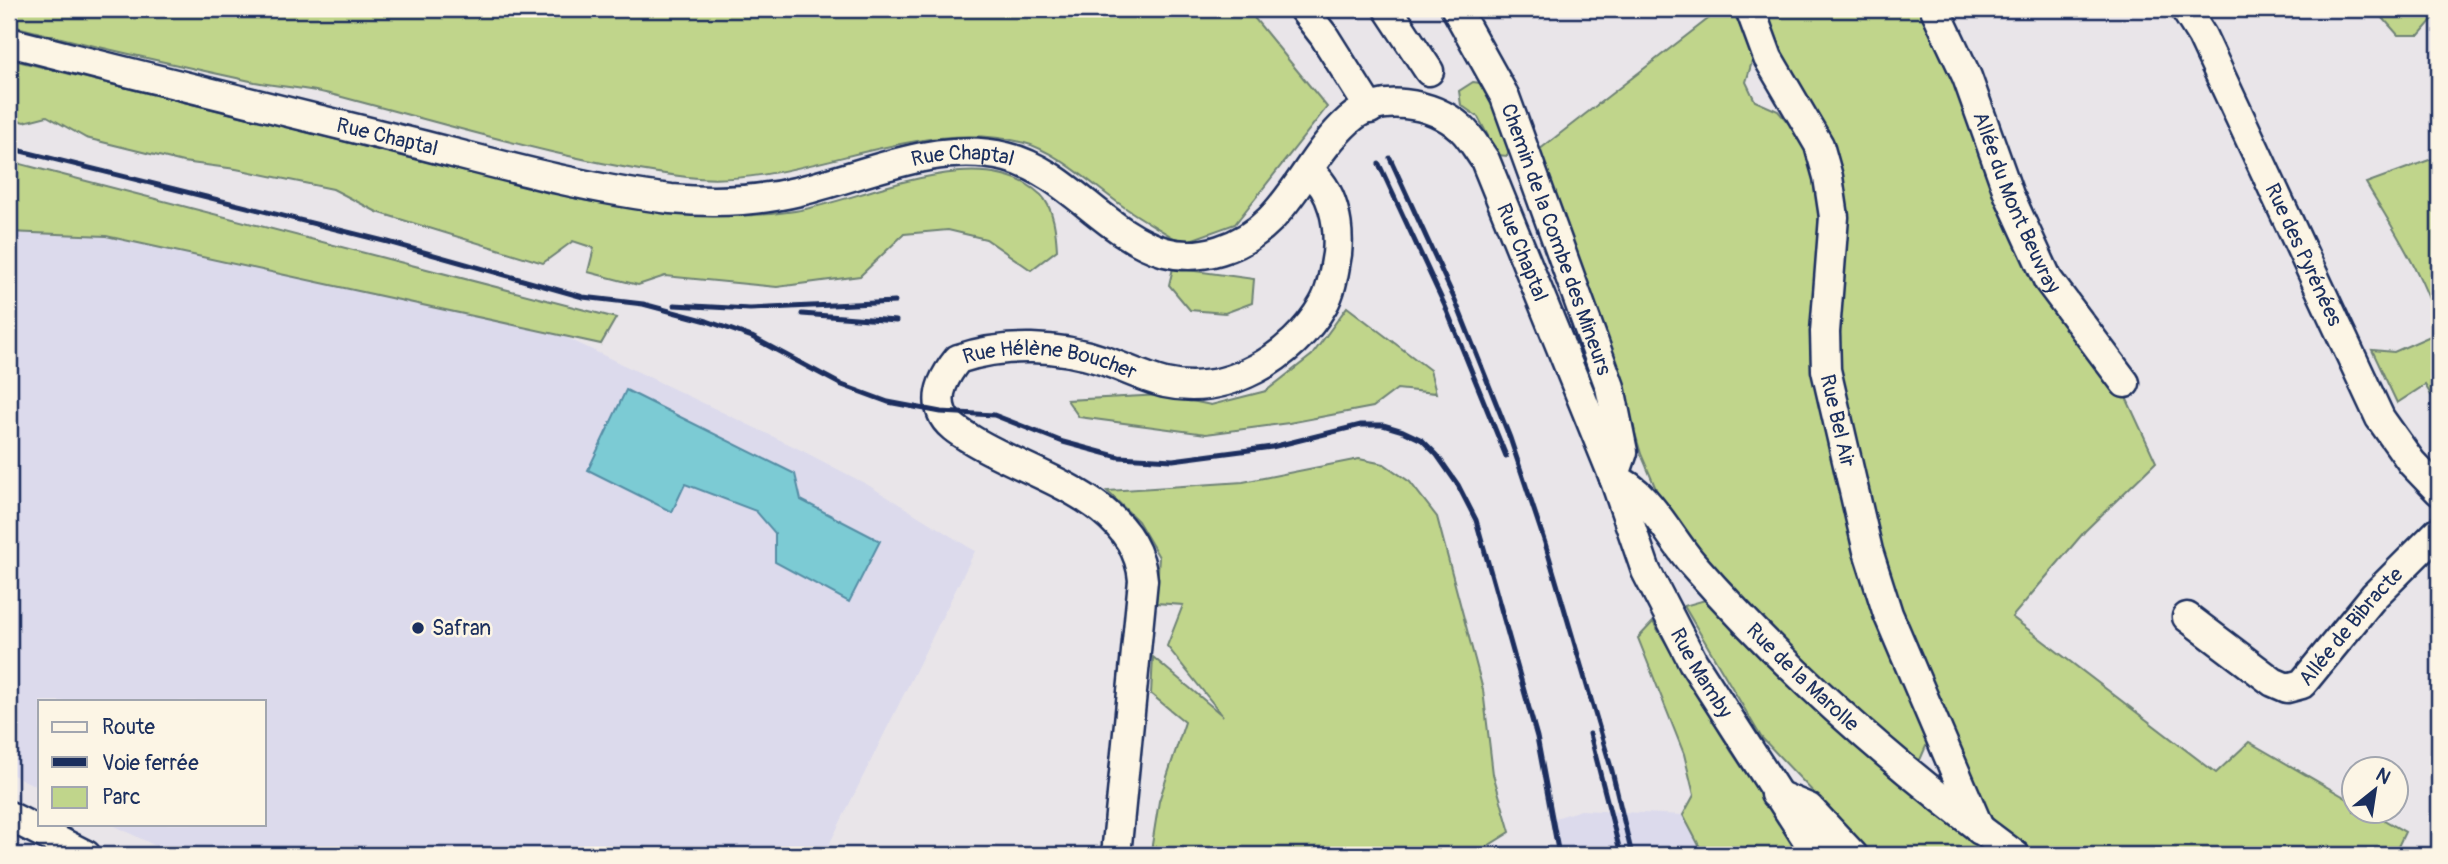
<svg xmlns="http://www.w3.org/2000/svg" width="2448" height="864" font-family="Pangolin,sans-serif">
<rect width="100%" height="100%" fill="#e9e5e9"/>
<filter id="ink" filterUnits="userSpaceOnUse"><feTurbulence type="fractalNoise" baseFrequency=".0143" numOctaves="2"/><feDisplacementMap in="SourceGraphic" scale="14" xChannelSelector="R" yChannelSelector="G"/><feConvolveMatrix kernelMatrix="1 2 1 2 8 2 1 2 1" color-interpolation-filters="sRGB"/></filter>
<g filter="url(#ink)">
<!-- built -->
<g fill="#dcdaec">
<path d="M 9,233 L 106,236 L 563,336 L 797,448 L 868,485 L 975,551 L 824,855 L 174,855 L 111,824 L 264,824 L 264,701 L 40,701 L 40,788 L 9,773 Z"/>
<path d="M 1581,810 L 1683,815 L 1704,855 L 1557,855 L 1552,819 Z"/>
</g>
<!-- green -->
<g fill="#c0d58b" stroke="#6e8274" stroke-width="2">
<path d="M 9,9 L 1247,9 L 1327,107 L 1235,224 L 1182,243 C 1163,231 1143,220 1124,207 C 1095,187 1056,150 1021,142 C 910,115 795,191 687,177 C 567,162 450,125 334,95 C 308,88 281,87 255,82 C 172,64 90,46 9,25 Z"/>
<path d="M 1721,9 L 1732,9 L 1754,55 L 1746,82 L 1755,101 L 1778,111 L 1804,141 L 1819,184 L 1816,353 L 1930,737 L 1920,760 L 1889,741 L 1729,592 L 1662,503 L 1641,454 L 1627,405 L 1535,153 Z"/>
<path d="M 1757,9 L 1918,9 L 1955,78 L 2013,239 L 2037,283 L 2125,395 L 2156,462 L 2085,531 L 2012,617 L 2216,773 L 2249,742 L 2353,802 L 2354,812 L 2370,812 L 2405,832 L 2394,855 L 2029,855 L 2006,839 L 1986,815 L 1893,598 L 1839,386 L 1840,291 L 1847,224 Z"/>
<path d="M 2375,9 L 2439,9 L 2439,12 L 2419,35 L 2398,35 Z"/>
<path d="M 9,59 L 582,200 C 653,212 723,222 795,211 C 862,201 981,138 1041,195 C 1054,208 1056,233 1057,250 L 1031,270 L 986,239 L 948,230 L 904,234 L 860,276 L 777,287 L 665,276 L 638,285 L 588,272 L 594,248 L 573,241 L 543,263 L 377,212 L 333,189 L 236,169 L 183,162 L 86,138 L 47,116 L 24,122 L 9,118 Z"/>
<path d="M 1473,82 L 1487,84 L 1512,144 L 1507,156 L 1498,155 L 1478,117 L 1461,105 L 1459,91 Z"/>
<path d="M 2432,159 L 2439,170 L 2439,408 L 2425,385 L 2397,403 L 2372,350 L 2394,352 L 2435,334 C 2443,304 2384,214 2366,183 Z"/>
<path d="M 9,161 L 616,318 L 601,344 L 106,236 L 9,232 Z"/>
<path d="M 1173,268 L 1254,279 L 1252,303 L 1225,313 L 1190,310 L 1169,285 Z"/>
<path d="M 1347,307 L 1430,370 L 1436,393 L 1397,389 L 1373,407 L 1289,423 L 1206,434 L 1079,417 L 1067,400 L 1162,395 L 1211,405 L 1266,391 L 1312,355 Z"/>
<path d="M 1359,459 L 1384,464 L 1410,482 L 1437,517 L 1483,690 L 1493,774 L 1510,832 L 1483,849 L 1480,855 L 1158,855 L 1151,851 L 1159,801 L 1185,722 L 1151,694 L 1153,657 L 1223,716 L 1167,646 L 1183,605 L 1156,603 L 1159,557 L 1138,521 L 1107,491 L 1243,482 Z"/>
<path d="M 1705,600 L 1843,733 L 1997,855 L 1873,855 L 1761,737 L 1684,606 Z"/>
<path d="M 1653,622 L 1731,751 L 1801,855 L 1704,855 L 1683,815 L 1694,795 L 1684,754 L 1638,638 Z"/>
</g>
<!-- water -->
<path fill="#7bcbd4" stroke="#558da5" stroke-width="2" d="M 626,390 L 795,474 L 801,500 L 880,541 L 849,602 L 775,562 L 775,533 L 756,511 L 685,484 L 672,512 L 588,470 Z"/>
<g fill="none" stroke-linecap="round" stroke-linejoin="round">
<defs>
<g id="minor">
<path d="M 1303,9 L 1324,36 L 1370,109"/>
<path d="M 1388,9 L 1429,71"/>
<path id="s1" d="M 1456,9 L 1505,97 L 1610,387 L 1623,452 L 1614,478"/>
<path id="s2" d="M 1750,9 L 1768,58 L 1819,145 L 1828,177 L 1834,217 L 1825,332 L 1826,370 L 1868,551 L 1888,614 L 1980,830"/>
<path id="s3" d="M 1935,9 L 1967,77 L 2009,195 L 2048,280 L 2125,383"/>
<path id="s4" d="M 2185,9 L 2202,36 L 2380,418 L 2412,463 L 2439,491"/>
<path id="s5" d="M 9,42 C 145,77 281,111 418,144 C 501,165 586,189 671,199 C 714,203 759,201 800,191 C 866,175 937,140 1006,157 C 1068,172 1105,235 1165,252 C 1184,257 1201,256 1220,250 C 1287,230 1301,163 1349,120 C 1379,93 1432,102 1461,128 C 1471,137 1477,149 1485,160 L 1614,478 L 1646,571 L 1693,662 L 1817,855"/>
<path id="s6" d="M 1614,478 C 1648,491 1668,535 1692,563 C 1788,673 1897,768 2015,855"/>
<path id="s7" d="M 2187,617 L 2273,682 L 2287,688 L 2302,684 L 2374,596 L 2439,531"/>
<path d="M 1775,794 L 1809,808 L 1853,855"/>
<path d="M 9,816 L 86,855"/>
<path id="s8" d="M 1116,855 L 1143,580 C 1136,497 1028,476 969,438 C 959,432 946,424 942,413 C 934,393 946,374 958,359 C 1005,343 1058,345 1105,361 C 1125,368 1145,378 1165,383 C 1227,397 1293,357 1323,305 C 1332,290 1334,271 1337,254 C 1340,225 1333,189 1309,171"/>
</g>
</defs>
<!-- minor casing -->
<use href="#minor" stroke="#1b2f5e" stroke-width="33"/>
<!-- minor -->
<use href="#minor" stroke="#fcf5e5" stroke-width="28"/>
<!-- rail -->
<g stroke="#1b2f5e" stroke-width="5">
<path d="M 443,9 L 454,9"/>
<path d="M 9,148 L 388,242 L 583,297 L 643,304 L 707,321 L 752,337 L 842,385 L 888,402 L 941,412 L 994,415 L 1063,442 L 1119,457 L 1173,460 L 1272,447 L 1361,425 L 1383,425 L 1403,431 L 1422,440 L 1437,455 L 1458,485 L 1476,520 L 1537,737 L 1559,855"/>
<path d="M 1390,158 L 1455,300 L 1510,438 L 1545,543 L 1612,771 L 1632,855"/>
<path d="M 1379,164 L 1445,306 L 1506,456"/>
<path d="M 674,305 L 750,309 L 895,302"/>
<path d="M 802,314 L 896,321"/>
<path d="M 1590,734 L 1621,855"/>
</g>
</g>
</g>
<!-- markers -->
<circle fill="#1b2f5e" stroke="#fcf5e5" stroke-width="2.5" cx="418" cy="628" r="7"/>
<g text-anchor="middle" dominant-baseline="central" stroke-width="5" stroke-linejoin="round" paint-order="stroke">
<!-- street labels -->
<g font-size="21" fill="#1b2f5e" stroke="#fcf5e5">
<text stroke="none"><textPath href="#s5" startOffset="390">Rue Chaptal</textPath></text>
<text stroke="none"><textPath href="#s5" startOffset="978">Rue Chaptal</textPath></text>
<text stroke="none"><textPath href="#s3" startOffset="210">Allée du Mont Beuvray</textPath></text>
<text stroke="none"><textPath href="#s1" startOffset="252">Chemin de la Combe des Mineurs</textPath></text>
<text stroke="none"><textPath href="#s5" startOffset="1712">Rue Chaptal</textPath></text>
<text stroke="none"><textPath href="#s4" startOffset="273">Rue des Pyrénées</textPath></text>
<text stroke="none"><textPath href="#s8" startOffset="702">Rue Hélène Boucher</textPath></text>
<text stroke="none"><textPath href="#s2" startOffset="432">Rue Bel Air</textPath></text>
<text stroke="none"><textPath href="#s7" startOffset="214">Allée de Bibracte</textPath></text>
<text stroke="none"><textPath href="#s5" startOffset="2170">Rue Mamby</textPath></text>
<text stroke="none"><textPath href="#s6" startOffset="276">Rue de la Marolle</textPath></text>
</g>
<!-- poi labels -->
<g font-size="21" fill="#1b2f5e" stroke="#fcf5e5" text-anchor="start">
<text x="432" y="628">Safran</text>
</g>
</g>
<!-- margin -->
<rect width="2448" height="864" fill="none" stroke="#fcf5e5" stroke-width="35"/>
<rect x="18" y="18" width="2413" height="829" fill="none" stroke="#1b2f5e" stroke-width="2.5" filter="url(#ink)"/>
<!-- legend -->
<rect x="38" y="700" width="228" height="126" fill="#fcf5e5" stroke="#a2a6af" stroke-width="2"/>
<rect x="52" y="722" width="35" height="10" fill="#fcf5e5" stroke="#a2a6af" stroke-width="2"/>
<text x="102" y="734" font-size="21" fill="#1b2f5e">Route</text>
<rect x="52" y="757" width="35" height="10" fill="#1b2f5e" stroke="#a2a6af" stroke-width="2"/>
<text x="102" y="770" font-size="21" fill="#1b2f5e">Voie ferrée</text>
<rect x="52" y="787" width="35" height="21" fill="#c0d58b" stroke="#a2a6af" stroke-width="2"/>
<text x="102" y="804" font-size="21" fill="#1b2f5e">Parc</text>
<!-- north arrow -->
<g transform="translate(2375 790) rotate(30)"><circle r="33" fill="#fcf5e5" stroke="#a2a6af" stroke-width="2"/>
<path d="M0-5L12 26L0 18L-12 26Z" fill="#1b2f5e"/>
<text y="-10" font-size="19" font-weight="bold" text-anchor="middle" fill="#1b2f5e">N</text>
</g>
</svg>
